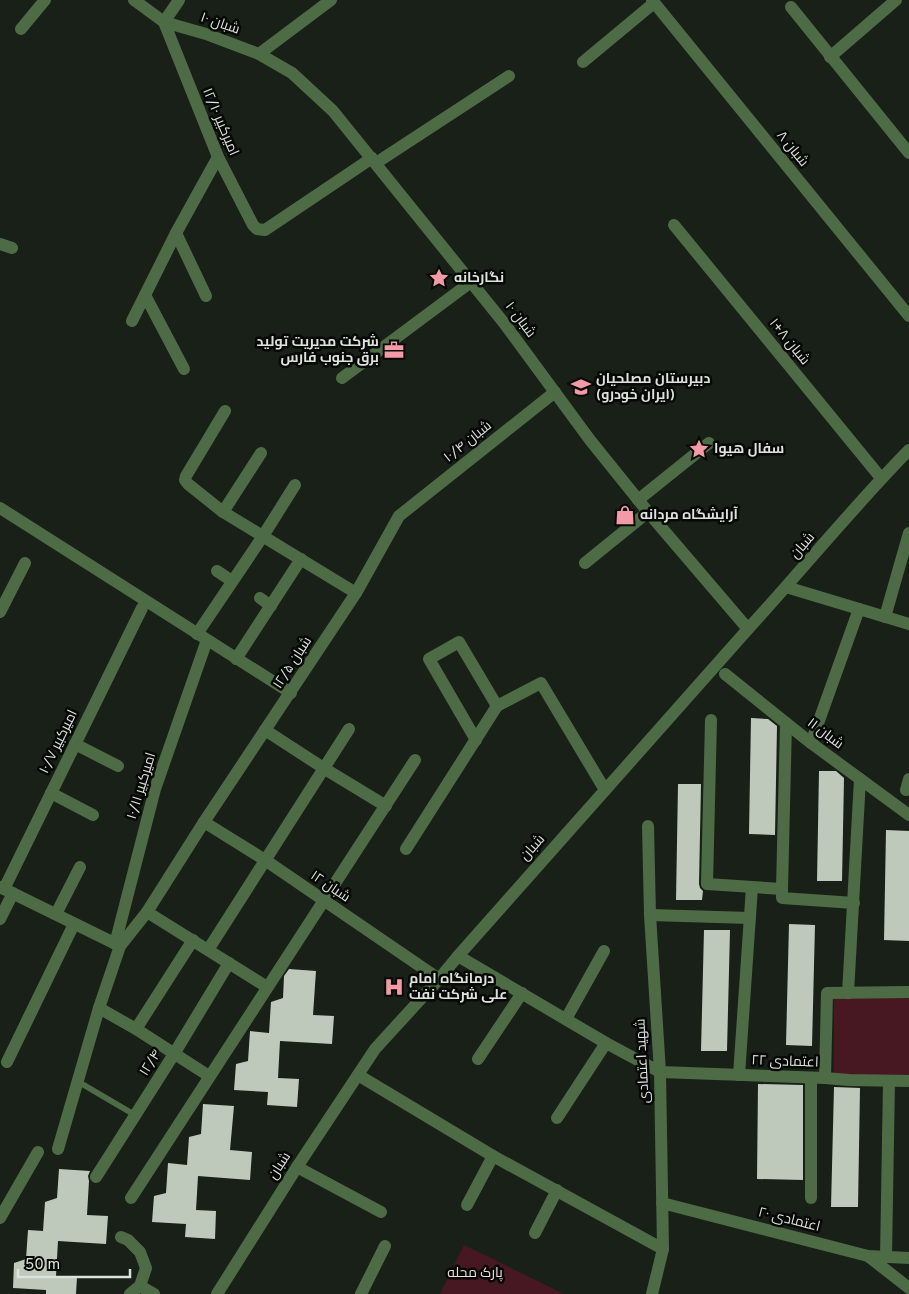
<svg xmlns="http://www.w3.org/2000/svg" width="909" height="1294" font-family="Overpass,Cairo,sans-serif">
<rect width="100%" height="100%" fill="#192017"/>
<!-- green -->
<g fill="#481822">
<rect x="834" y="996" width="75" height="79"/>
<path d="M 464,1245 L 564,1294 L 440,1294 Z"/>
</g>
<!-- building -->
<g fill="#bec9bb">
<path d="M 751,718 L 768,719 L 777,726 L 775,835 L 749,834 Z"/>
<path d="M 819,771 L 836,771 L 844,778 L 842,881 L 817,881 Z"/>
<path d="M 678,784 L 701,784 L 699,884 L 700,888 L 703,891 L 702,900 L 676,900 Z"/>
<path d="M 886,830 L 909,831 L 909,941 L 884,940 Z"/>
<path d="M 789,924 L 815,925 L 812,1046 L 786,1045 Z"/>
<path d="M 704,930 L 730,930 L 727,1051 L 701,1051 Z"/>
<path d="M 289,969 L 316,971 L 313,1015 L 334,1016 L 332,1044 L 280,1041 L 278,1078 L 299,1079 L 297,1107 L 267,1105 L 268,1092 L 234,1090 L 236,1064 L 248,1061 L 250,1031 L 269,1033 L 271,1002 L 283,998 L 284,976 Z"/>
<path d="M 758,1084 L 803,1085 L 803,1180 L 757,1179 Z"/>
<path d="M 834,1087 L 860,1088 L 858,1207 L 831,1207 Z"/>
<path d="M 203,1104 L 234,1106 L 230,1150 L 252,1152 L 250,1180 L 198,1176 L 196,1210 L 216,1211 L 215,1239 L 185,1237 L 186,1224 L 152,1222 L 154,1196 L 166,1193 L 168,1163 L 187,1165 L 189,1137 L 201,1134 Z"/>
<path d="M 59,1169 L 90,1171 L 88,1176 L 89,1181 L 87,1215 L 108,1216 L 106,1244 L 58,1241 L 56,1276 L 77,1277 L 76,1294 L 46,1294 L 46,1290 L 13,1288 L 14,1263 L 26,1259 L 28,1230 L 43,1231 L 45,1202 L 57,1198 Z"/>
</g>
<g fill="none" stroke-linecap="round" stroke-linejoin="round">
<!-- service -->
<path stroke="#4d6c45" stroke-width="6" d="M 77,1081 L 135,1115"/>
<!-- minor -->
<g stroke="#4d6c45" stroke-width="12">
<path d="M 134,0 L 164,22 L 206,34 L 259,54 L 292,73 L 333,111 L 504,323 L 590,440 L 648,512 L 748,629"/>
<path d="M 652,0 L 909,316"/>
<path d="M 791,7 L 909,153"/>
<path d="M 164,22 L 218,157 L 253,225 L 257,229 L 265,230 L 372,158"/>
<path d="M 164,22 L 179,0"/>
<path d="M 21,29 L 45,0"/>
<path d="M 259,54 L 331,0"/>
<path d="M 830,57 L 896,0"/>
<path d="M 583,62 L 654,3"/>
<path d="M 376,163 L 509,76"/>
<path d="M 674,225 L 881,478"/>
<path d="M 176,233 L 206,296"/>
<path d="M 0,244 L 12,248"/>
<path d="M 145,295 L 184,369"/>
<path d="M 132,321 L 176,233 L 218,157"/>
<path d="M 342,378 L 471,282"/>
<path d="M 225,411 L 186,476 L 185,480 L 188,484 L 223,512 L 356,593"/>
<path d="M 638,500 L 709,443"/>
<path d="M 0,508 L 291,693"/>
<path d="M 223,512 L 261,453"/>
<path d="M 585,563 L 648,512"/>
<path d="M 217,571 L 232,581"/>
<path d="M 786,587 L 909,624"/>
<path d="M 260,598 L 271,606"/>
<path d="M 0,612 L 25,563"/>
<path d="M 885,617 L 909,533"/>
<path d="M 197,634 L 263,536 L 295,485"/>
<path d="M 236,659 L 301,559"/>
<path d="M 725,674 L 811,743 L 909,815"/>
<path d="M 711,720 L 707,884 L 782,889 L 786,723"/>
<path d="M 265,730 L 325,769 L 386,806"/>
<path d="M 476,740 L 429,659 L 459,642 L 497,706"/>
<path d="M 811,743 L 859,609"/>
<path d="M 75,744 L 118,766"/>
<path d="M 906,790 L 909,779"/>
<path d="M 51,793 L 93,815"/>
<path d="M 204,822 L 265,860 L 439,979"/>
<path d="M 648,826 L 650,915 L 660,1072 L 663,1249 L 652,1294"/>
<path d="M 406,849 L 497,706 L 541,683 L 605,790"/>
<path d="M 0,887 L 120,946"/>
<path d="M 4,889 L 142,608"/>
<path d="M 782,889 L 782,898 L 854,903"/>
<path d="M 147,912 L 267,987"/>
<path d="M 56,914 L 80,867"/>
<path d="M 650,915 L 750,918"/>
<path d="M 0,919 L 13,893"/>
<path d="M 115,944 L 155,789 L 207,640"/>
<path d="M 208,950 L 349,729"/>
<path d="M 458,956 L 606,1043 L 660,1072 L 825,1078 L 849,1080 L 909,1081"/>
<path d="M 848,993 L 860,779"/>
<path d="M 99,1008 L 136,1029 L 209,1076"/>
<path d="M 566,1019 L 604,951"/>
<path d="M 136,1029 L 193,940"/>
<path d="M 478,1059 L 522,993"/>
<path d="M 7,1062 L 74,924"/>
<path d="M 358,1075 L 493,1156 L 663,1249"/>
<path d="M 739,1075 L 752,887"/>
<path d="M 811,1078 L 811,1198"/>
<path d="M 825,1078 L 827,993 L 909,992"/>
<path d="M 557,1118 L 606,1043"/>
<path d="M 58,1149 L 99,1008 L 120,946 L 147,912 L 204,822 L 356,593 L 399,516 L 555,392"/>
<path d="M 297,1167 L 381,1212"/>
<path d="M 96,1177 L 174,1054 L 229,963"/>
<path d="M 131,1198 L 415,760"/>
<path d="M 662,1203 L 868,1256 L 909,1258"/>
<path d="M 467,1205 L 493,1156"/>
<path d="M 0,1218 L 38,1152"/>
<path d="M 535,1233 L 557,1190"/>
<path d="M 121,1237 L 128,1240 L 140,1252 L 146,1268 L 140,1286 L 130,1294"/>
<path d="M 868,1256 L 909,1288"/>
<path d="M 886,1257 L 889,1081"/>
<path d="M 140,1286 L 154,1294"/>
<path d="M 361,1294 L 385,1246"/>
</g>
<!-- tertiary -->
<path stroke="#4d6c45" stroke-width="12" d="M 217,1294 L 297,1167 L 375,1049 L 439,979 L 458,956 L 748,629 C 802,570 853,507 909,450"/>
</g>
<!-- icons -->
<defs>
<symbol id="sight-bare" viewBox="-9 -9 18 18"><path d="M0-6L1.8-2.2L6-1.7L2.9 1.2L3.7 5.4L0 3.3L-3.7 5.4L-2.9 1.2L-6-1.7L-1.8-2.2Z" fill="#f49aa7" stroke="#060906" stroke-width="2.5" paint-order="stroke"/></symbol>
<symbol id="office-bare" viewBox="-9 -9 18 18"><path d="M-6-3h4V-5.5h4V-3h4V5H-6ZM-1-4.5V-3h2v-1.5ZM-6 0V1H6V0Z" fill="#f49aa7" stroke="#060906" stroke-width="2.5" paint-order="stroke"/></symbol>
<symbol id="school-bare" viewBox="-9 -9 18 18"><path d="M0-5L7-2L0 1L-7-2ZM-4 1L0 2.5L4 1V4Q0 6-4 4Z" fill="#f49aa7" stroke="#060906" stroke-width="2.5" paint-order="stroke"/></symbol>
<symbol id="shop-bare" viewBox="-9 -9 18 18"><path d="M-5-2.5h2.3a2.7 3.5 0 0 1 5.4 0H5L5.5 6h-11ZM-1.5-2.5h3a1.5 2.3 0 0 0-3 0Z" fill="#f49aa7" stroke="#060906" stroke-width="2.5" paint-order="stroke"/></symbol>
<symbol id="hospital-bare" viewBox="-9 -9 18 18"><path d="M-5-5h3v3.5h4V-5h3V5h-3V1.5h-4V5h-3Z" fill="#f49aa7" stroke="#060906" stroke-width="2.5" paint-order="stroke"/></symbol>
</defs>
<g fill-rule="evenodd">
<use href="#sight-bare" x="425" y="264" width="28" height="28"/>
<use href="#office-bare" x="380" y="336" width="28" height="28"/>
<use href="#school-bare" x="567" y="373" width="28" height="28"/>
<use href="#sight-bare" x="685" y="435" width="28" height="28"/>
<use href="#shop-bare" x="611" y="501" width="28" height="28"/>
<use href="#hospital-bare" x="380" y="973" width="28" height="28"/>
</g>
<g text-anchor="middle" dominant-baseline="central" stroke-width="5" stroke-linejoin="round" paint-order="stroke">
<!-- street labels -->
<g font-size="14" fill="#dde2dc" stroke="#060906">
<text transform="translate(220 24) rotate(19)">۱۰ شبان</text>
<text transform="translate(220 122) rotate(67)">۱۲/۱۰ امیرکبیر</text>
<text transform="translate(792 149) rotate(51)">۸ شبان</text>
<text transform="translate(520 320) rotate(53)">۱۰ شبان</text>
<text transform="translate(789 342) rotate(51)">۱+۸ شبان</text>
<text transform="translate(468 442) rotate(-39)">۱۰/۴ شبان</text>
<text transform="translate(803 546) rotate(-49)">شبان</text>
<text transform="translate(293 663) rotate(-57)">۱۲/۵ شبان</text>
<text transform="translate(825 734) rotate(37)">۱۱ شبان</text>
<text transform="translate(59 742) rotate(-64)">۱۰/۷ امیرکبیر</text>
<text transform="translate(142 786) rotate(-73)">۱۰/۱۱ امیرکبیر</text>
<text transform="translate(533 848) rotate(-48)">شبان</text>
<text transform="translate(330 887) rotate(34)">۱۲ شبان</text>
<text transform="translate(643 1061) rotate(-93)">شهید اعتمادی</text>
<text transform="translate(785 1062) rotate(2)">۲۲ اعتمادی</text>
<text transform="translate(151 1063) rotate(-58)">۱۲/۴</text>
<text transform="translate(280 1166) rotate(-57)">شبان</text>
<text transform="translate(789 1220) rotate(14)">۲۰ اعتمادی</text>
</g>
<!-- poi labels -->
<g font-size="14" font-weight="bold" fill="#dde2dc" stroke="#060906" text-anchor="start">
<text x="454" y="278">نگارخانه</text>
<text x="379" y="342" text-anchor="end">شرکت مدیریت تولید<tspan x="379" dy="16">برق جنوب فارس</tspan></text>
<text x="596" y="379">دبیرستان مصلحیان<tspan x="596" dy="16">(ایران خودرو)</tspan></text>
<text x="714" y="449">سفال هیوا</text>
<text x="640" y="515">آرایشگاه مردانه</text>
<text x="409" y="979">درمانگاه امام<tspan x="409" dy="16">علی شرکت نفت</tspan></text>
</g>
<!-- park labels -->
<g font-size="14" fill="#f3dcde" stroke="#060906">
<text x="475" y="1273">پارک محله</text>
</g>
</g>
<!-- scale -->
<path d="M18 1269v8h112v-8" fill="none" stroke="#dde2dc" stroke-width="2.5"/>
<text x="25" y="1269" font-size="15" fill="#dde2dc" stroke="#060906" stroke-width="4" paint-order="stroke">50 m</text>
</svg>
